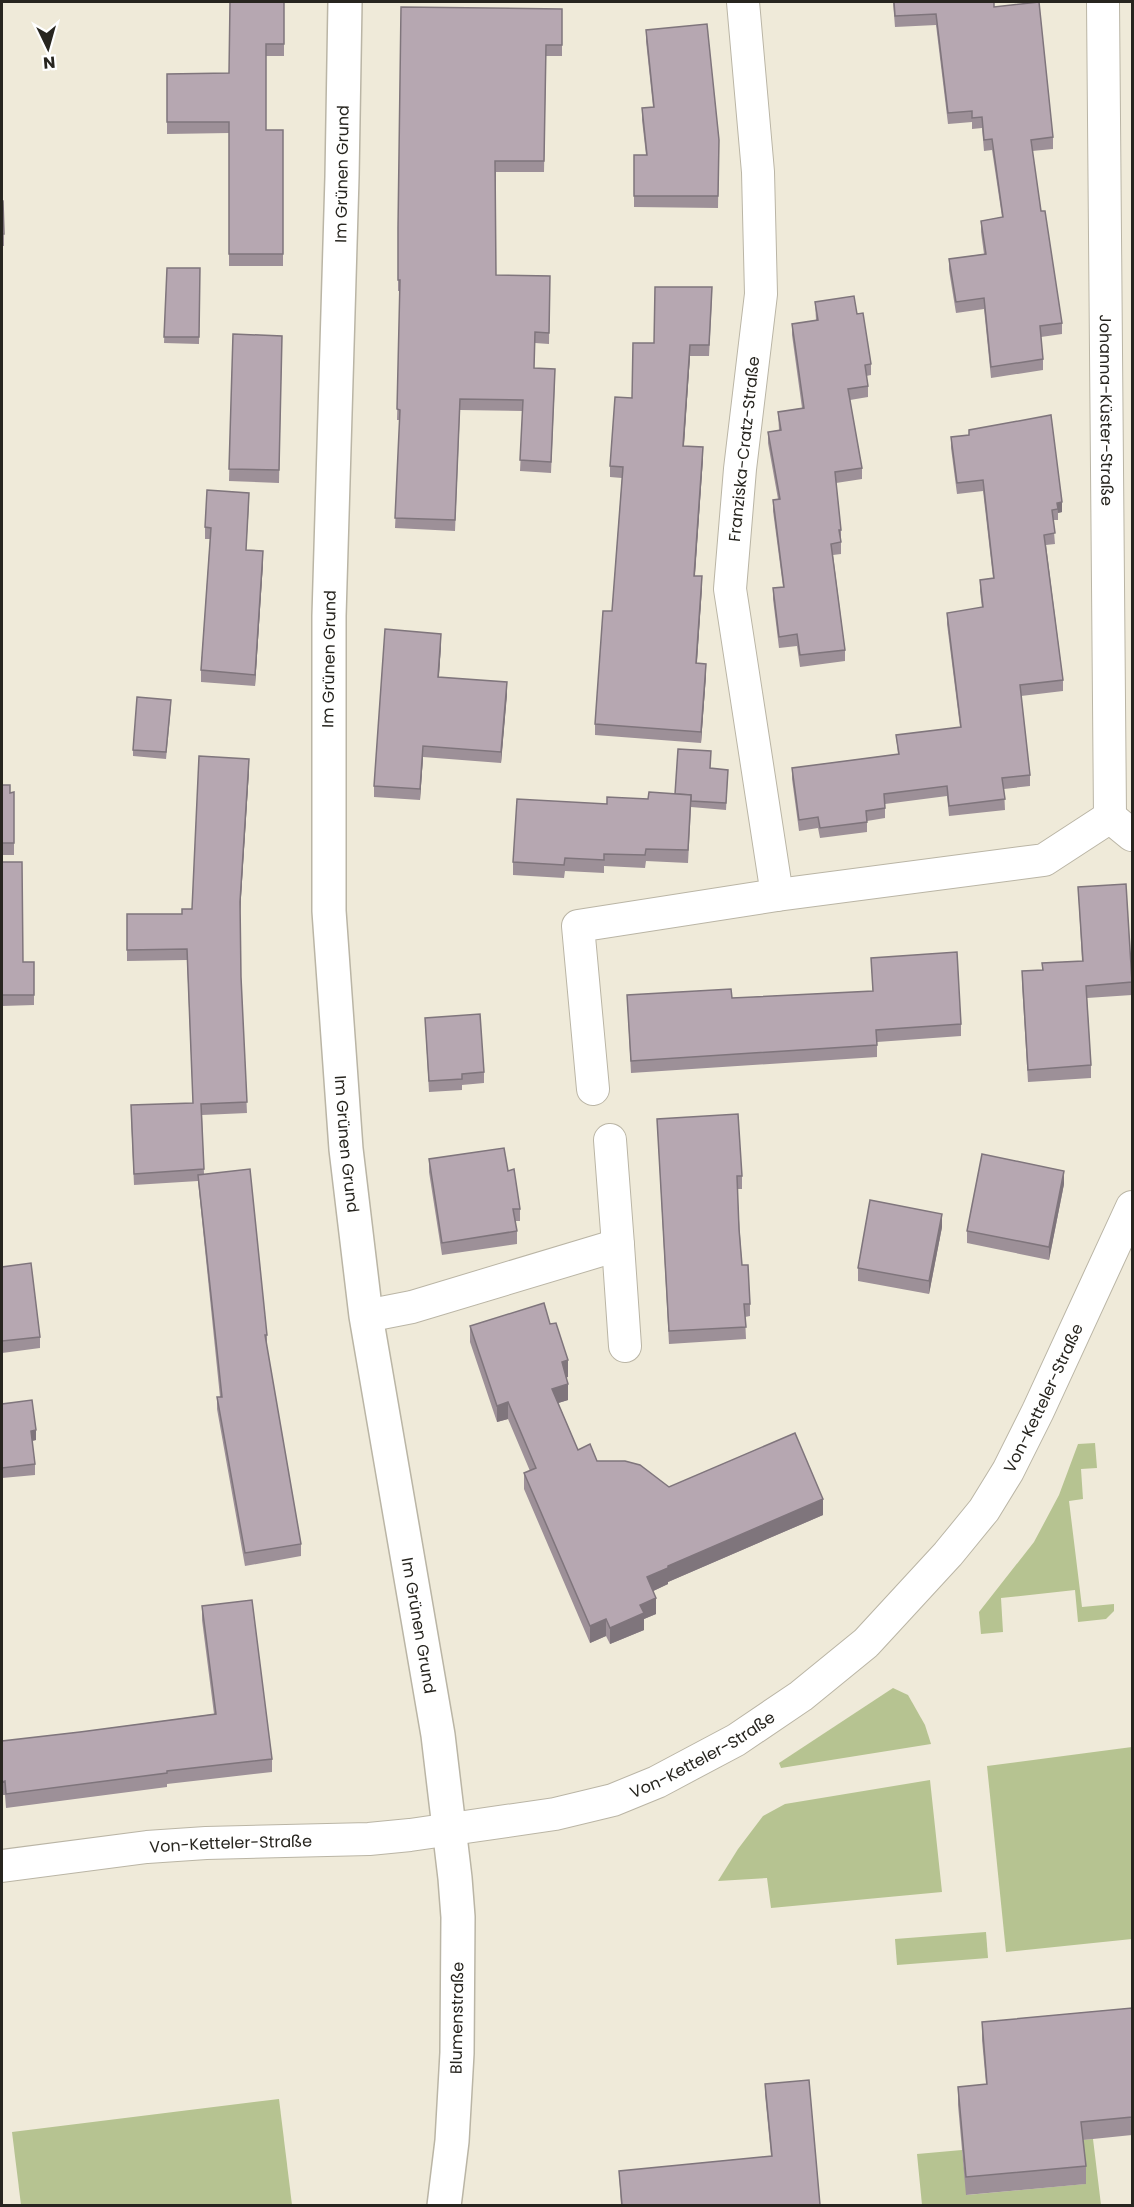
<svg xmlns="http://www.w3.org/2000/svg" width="1134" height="2207" font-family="Poppins,sans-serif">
<rect width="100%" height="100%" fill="#efead9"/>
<!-- green -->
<g fill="#b6c391">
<path d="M 1095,1443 L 1097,1468 L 1081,1469 L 1083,1499 L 1069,1501 L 1082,1607 L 1114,1604 L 1114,1611 L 1106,1619 L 1078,1622 L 1075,1590 L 1001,1598 L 1003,1632 L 981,1634 L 979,1612 L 1034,1542 L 1059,1495 L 1078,1444 Z"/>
<path d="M 893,1688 L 908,1695 L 925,1725 L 931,1744 L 781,1768 L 779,1763 Z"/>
<path d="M 1132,1747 L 1132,1939 L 1006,1952 L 987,1766 Z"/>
<path d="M 930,1780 L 942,1892 L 771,1908 L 767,1878 L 718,1881 L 738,1849 L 763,1816 L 785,1804 Z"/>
<path d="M 986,1932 L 988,1958 L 897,1965 L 895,1939 Z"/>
<path d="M 279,2099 L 292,2205 L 21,2205 L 12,2132 Z"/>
<path d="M 1093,2139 L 1101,2205 L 922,2205 L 917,2154 L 962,2150 L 967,2195 L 1085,2184 L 1081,2140 Z"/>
</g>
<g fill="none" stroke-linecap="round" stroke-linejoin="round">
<defs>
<g id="street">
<path d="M 743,2 L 758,172 L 761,294 L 740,469 L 730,589 L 777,895"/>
<path id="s1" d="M 1103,2 L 1110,817"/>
<path d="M 1110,817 L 1132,835"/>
<path d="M 593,1089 L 578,926 L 777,895 L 1044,860 L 1110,817"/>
<path d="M 618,1245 L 625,1346"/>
<path d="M 366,1316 L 412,1307 L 618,1245 L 610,1140"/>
<path id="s2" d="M 2,1866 L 147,1847 L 206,1843 L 369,1839 L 410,1835 L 555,1814 L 613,1800 L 657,1782 L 736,1740 L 801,1696 L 866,1643 L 948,1554 L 984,1510 L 1008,1471 L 1038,1411 L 1132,1207"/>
</g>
<g id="secondary">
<path id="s3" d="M 345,2 L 342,177 L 329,616 L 329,911 L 346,1149 L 366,1316 L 438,1735 L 455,1878 L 458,1917 L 457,2053 L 452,2141 L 444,2206"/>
</g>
</defs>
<!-- street casing -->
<use href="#street" stroke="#bab5a5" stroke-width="34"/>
<!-- secondary casing -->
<use href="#secondary" stroke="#bab5a5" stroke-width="36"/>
<!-- street -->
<use href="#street" stroke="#fff" stroke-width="32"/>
<!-- secondary -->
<use href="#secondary" stroke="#fff" stroke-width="33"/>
</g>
<!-- wall -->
<g fill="#9d9098">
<path d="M 284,2 L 284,56 L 266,56 L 266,130 L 283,130 L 283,266 L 229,266 L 229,133 L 167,134 L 167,74 L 229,73 Z"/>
<path d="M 893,2 L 994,2 L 994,7 L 1053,137 L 1053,149 L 1032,151 L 1041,211 L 1062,323 L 1062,334 L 1041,337 L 1043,359 L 1043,370 L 991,378 L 984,309 L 956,313 L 949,270 L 949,259 L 984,254 L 981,232 L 981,221 L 1002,217 L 992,150 L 984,151 L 982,128 L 972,129 L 972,122 L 948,124 L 936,25 L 895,27 Z"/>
<path d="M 562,9 L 562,56 L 546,56 L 544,172 L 496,172 L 496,275 L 550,276 L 549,344 L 535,343 L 534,368 L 555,380 L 551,473 L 520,471 L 523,411 L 460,410 L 455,531 L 395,528 L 400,420 L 397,420 L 400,291 L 398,291 L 398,228 Z"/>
<path d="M 646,30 L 719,140 L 718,208 L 634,207 L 634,155 L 646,155 L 642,120 L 642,108 L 653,107 L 646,41 Z"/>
<path d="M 2,201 L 4,234 L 4,246 L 2,246 Z"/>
<path d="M 167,268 L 200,268 L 199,344 L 164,343 Z"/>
<path d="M 712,298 L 709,356 L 690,356 L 684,446 L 703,458 L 695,576 L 702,587 L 697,663 L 706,675 L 701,743 L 595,735 L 595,724 L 612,611 L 622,478 L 610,477 L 610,466 L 632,398 L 654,343 Z"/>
<path d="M 815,302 L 857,314 L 871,364 L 871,375 L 866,376 L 868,386 L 868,397 L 850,400 L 862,468 L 862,479 L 836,483 L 841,530 L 841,554 L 833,555 L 845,650 L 845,661 L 800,667 L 797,646 L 779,648 L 773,599 L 773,588 L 783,587 L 773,511 L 773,500 L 778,499 L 768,443 L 768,432 L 779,430 L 778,412 L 802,408 L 792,335 L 792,324 L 816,320 Z"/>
<path d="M 233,334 L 282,336 L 279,483 L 229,481 Z"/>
<path d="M 969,430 L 1062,512 L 1058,513 L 1058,520 L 1053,520 L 1055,544 L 1046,545 L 1063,680 L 1063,691 L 1021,696 L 1030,775 L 1030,786 L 1004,789 L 1005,810 L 949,816 L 947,796 L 885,804 L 885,818 L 867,821 L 867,832 L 820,838 L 818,828 L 799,831 L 792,779 L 792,768 L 898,754 L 896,735 L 960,727 L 947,624 L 947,613 L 982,608 L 980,591 L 980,580 L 993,578 L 983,491 L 957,494 L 951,448 L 951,437 L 969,435 Z"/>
<path d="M 249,505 L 246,550 L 263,563 L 255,686 L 201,682 L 201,670 L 210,539 L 205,539 L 205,527 Z"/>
<path d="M 441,645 L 439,677 L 507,694 L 501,763 L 423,757 L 420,800 L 374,797 L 374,786 Z"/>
<path d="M 171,706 L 166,759 L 133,756 L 133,750 Z"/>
<path d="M 711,768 L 728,770 L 726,810 L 691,807 L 688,863 L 646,861 L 645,868 L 604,866 L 604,873 L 565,871 L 564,878 L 513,875 L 513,862 L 607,804 L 648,799 L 675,794 Z"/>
<path d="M 249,770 L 240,912 L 241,977 L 247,1113 L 202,1115 L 204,1174 L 267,1335 L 267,1347 L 301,1544 L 301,1556 L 245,1566 L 217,1409 L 217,1397 L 220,1397 L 198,1181 L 134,1185 L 131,1116 L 193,1103 L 187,960 L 127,961 L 127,914 L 182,914 L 192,909 Z"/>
<path d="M 2,785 L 10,793 L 14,792 L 14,855 L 2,855 Z"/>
<path d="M 2,862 L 23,962 L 34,962 L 34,1005 L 2,1006 Z"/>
<path d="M 1078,887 L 1132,980 L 1132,995 L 1087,998 L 1091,1065 L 1091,1078 L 1028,1082 L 1022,984 L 1022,971 L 1042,970 L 1042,963 L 1082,961 Z"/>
<path d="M 871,958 L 961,1024 L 961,1036 L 877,1042 L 877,1057 L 631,1073 L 627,995 L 732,998 L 873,991 Z"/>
<path d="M 425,1018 L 484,1072 L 484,1083 L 462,1085 L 462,1090 L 429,1092 Z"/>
<path d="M 657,1119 L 742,1176 L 742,1189 L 737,1189 L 742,1265 L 750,1304 L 750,1316 L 745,1317 L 746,1339 L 669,1344 Z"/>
<path d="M 429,1159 L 508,1171 L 520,1209 L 520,1221 L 515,1221 L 517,1231 L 517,1244 L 442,1255 L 429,1172 Z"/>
<path d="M 1064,1184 L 1049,1260 L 967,1243 L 967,1231 Z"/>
<path d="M 942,1227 L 929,1294 L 858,1281 L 858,1268 Z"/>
<path d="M 2,1267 L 40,1337 L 40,1348 L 2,1353 Z"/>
<path d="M 470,1326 L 568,1377 L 566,1377 L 568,1400 L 558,1403 L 578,1450 L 597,1461 L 669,1487 L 823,1515 L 668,1582 L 668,1584 L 653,1591 L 656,1614 L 644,1619 L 644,1630 L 610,1644 L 606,1636 L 590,1643 L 524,1489 L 524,1473 L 530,1471 L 508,1419 L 497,1422 L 470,1342 Z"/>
<path d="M 2,1404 L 36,1440 L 32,1441 L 35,1464 L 35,1475 L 2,1478 Z"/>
<path d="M 202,1606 L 272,1759 L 272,1772 L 167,1784 L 167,1787 L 6,1808 L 5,1795 L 2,1795 L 2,1741 L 80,1732 L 214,1714 L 202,1620 Z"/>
<path d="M 1132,2008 L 1132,2135 L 1083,2140 L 1086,2166 L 1086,2184 L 966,2195 L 958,2105 L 958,2087 L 986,2084 L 982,2040 L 982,2022 Z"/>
<path d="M 765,2084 L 820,2205 L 621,2205 L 619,2171 L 771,2156 L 765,2094 Z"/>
</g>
<!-- shaded-wall -->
<g fill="#7f757c">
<path d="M 690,345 L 690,356 L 683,457 L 683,446 Z"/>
<path d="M 703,447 L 703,458 L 694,587 L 694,576 Z"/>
<path d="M 1062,502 L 1062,512 L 1058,513 L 1057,503 Z"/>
<path d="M 263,551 L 263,563 L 255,686 L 255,675 Z"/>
<path d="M 702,576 L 702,587 L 696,674 L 696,663 Z"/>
<path d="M 441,634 L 441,645 L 438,688 L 438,677 Z"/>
<path d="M 706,664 L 706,675 L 701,743 L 701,732 Z"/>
<path d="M 507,682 L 507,694 L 501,763 L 501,752 Z"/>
<path d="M 423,746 L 423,757 L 420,800 L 420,789 Z"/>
<path d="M 249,759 L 249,770 L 240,913 L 240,902 Z"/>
<path d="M 1064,1171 L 1064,1184 L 1049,1260 L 1049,1247 Z"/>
<path d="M 942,1214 L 942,1227 L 929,1294 L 929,1281 Z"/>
<path d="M 568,1360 L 568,1377 L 562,1379 L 562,1362 Z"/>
<path d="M 568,1384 L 568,1400 L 552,1405 L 552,1389 Z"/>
<path d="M 508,1402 L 508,1419 L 497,1422 L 497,1406 Z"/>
<path d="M 36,1430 L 36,1440 L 31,1441 L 31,1431 Z"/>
<path d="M 823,1499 L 823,1515 L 668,1582 L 668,1584 L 647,1594 L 647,1577 L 668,1566 Z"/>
<path d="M 656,1598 L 656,1614 L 644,1619 L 644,1630 L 610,1644 L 610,1628 L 640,1605 Z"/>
<path d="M 606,1619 L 606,1636 L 590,1643 L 590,1626 Z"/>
</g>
<!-- building -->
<g fill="#b6a7b1" stroke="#7f757c" stroke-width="1.5">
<path d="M 230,2 L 284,2 L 284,44 L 266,44 L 266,130 L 283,130 L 283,254 L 229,254 L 229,122 L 167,122 L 167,74 L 229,73 Z"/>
<path d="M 894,2 L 994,2 L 994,7 L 1039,2 L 1053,137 L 1031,140 L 1041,211 L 1045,211 L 1062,323 L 1040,326 L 1043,359 L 991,367 L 984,298 L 956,302 L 949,259 L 986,254 L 981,221 L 1003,217 L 992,139 L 984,140 L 982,117 L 972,118 L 972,111 L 948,113 L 936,14 L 895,16 Z"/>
<path d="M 401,7 L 562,9 L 562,45 L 546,45 L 544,161 L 495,161 L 496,275 L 550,276 L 549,333 L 535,332 L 534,368 L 555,369 L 551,462 L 520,460 L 523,400 L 460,399 L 455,520 L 395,518 L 400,410 L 397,409 L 400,280 L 398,280 L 398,228 Z"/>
<path d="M 707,24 L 719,140 L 718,196 L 634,196 L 634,155 L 647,155 L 642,108 L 654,107 L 646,30 Z"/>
<path d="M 2,201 L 3,201 L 4,234 L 2,234 Z"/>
<path d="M 167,268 L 200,268 L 199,337 L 164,337 Z"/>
<path d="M 655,287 L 712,287 L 709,345 L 690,345 L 683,446 L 703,447 L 694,576 L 702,576 L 696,663 L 706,664 L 701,732 L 595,724 L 603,611 L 612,611 L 623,467 L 610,466 L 615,397 L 632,398 L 633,343 L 654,343 Z"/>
<path d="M 854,296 L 857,314 L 863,313 L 871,364 L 865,365 L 868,386 L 848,389 L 862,468 L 835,472 L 841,530 L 839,530 L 841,542 L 831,544 L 845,650 L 800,655 L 797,634 L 779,637 L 773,588 L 784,587 L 773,500 L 780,499 L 768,432 L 781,430 L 778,412 L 804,408 L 792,324 L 818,320 L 815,302 Z"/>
<path d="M 233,334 L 282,336 L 279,470 L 229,469 Z"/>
<path d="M 1051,415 L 1062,502 L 1057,503 L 1058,509 L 1052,510 L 1055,533 L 1044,535 L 1063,680 L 1020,685 L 1030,775 L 1002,778 L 1005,799 L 949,806 L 947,786 L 884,794 L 885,808 L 866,811 L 867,822 L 820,828 L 818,817 L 799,820 L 792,768 L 899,754 L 896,735 L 961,727 L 947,613 L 983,607 L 980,580 L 994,578 L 983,480 L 957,483 L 951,437 L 969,435 L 969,430 Z"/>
<path d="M 207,490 L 249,493 L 246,550 L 263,551 L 255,675 L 201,670 L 211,528 L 205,527 Z"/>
<path d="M 385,629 L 441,634 L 438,677 L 507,682 L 501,752 L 423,746 L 420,789 L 374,786 Z"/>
<path d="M 137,697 L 171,700 L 166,752 L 133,750 Z"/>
<path d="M 678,749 L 711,751 L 710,768 L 728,770 L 726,803 L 691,801 L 691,795 L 675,794 Z"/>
<path d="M 199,756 L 249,759 L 240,902 L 241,977 L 247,1102 L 201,1104 L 204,1169 L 134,1174 L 131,1105 L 193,1103 L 187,949 L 127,950 L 127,914 L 182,914 L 182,909 L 192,909 Z"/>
<path d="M 2,785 L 10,785 L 10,793 L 14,792 L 14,843 L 2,843 Z"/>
<path d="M 649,792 L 691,795 L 688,850 L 646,849 L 645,855 L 604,854 L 604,860 L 565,858 L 564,865 L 513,862 L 517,799 L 607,804 L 607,797 L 648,799 Z"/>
<path d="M 2,862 L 22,862 L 23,962 L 34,962 L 34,995 L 2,995 Z"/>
<path d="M 1126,884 L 1132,982 L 1086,986 L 1091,1065 L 1028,1070 L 1022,971 L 1043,970 L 1042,963 L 1083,961 L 1078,887 Z"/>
<path d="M 957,952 L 961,1024 L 876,1030 L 877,1045 L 631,1061 L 627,995 L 731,989 L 732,998 L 873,991 L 871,958 Z"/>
<path d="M 480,1014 L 484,1072 L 462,1074 L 462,1079 L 429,1081 L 425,1018 Z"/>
<path d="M 738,1114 L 742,1176 L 737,1176 L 739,1229 L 742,1265 L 748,1265 L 750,1304 L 744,1304 L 746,1327 L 669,1331 L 657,1119 Z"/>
<path d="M 504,1148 L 508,1171 L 514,1169 L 520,1209 L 513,1209 L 517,1231 L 442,1243 L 429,1159 Z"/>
<path d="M 982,1154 L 1064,1171 L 1049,1247 L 967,1231 Z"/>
<path d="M 250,1169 L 267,1335 L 265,1335 L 301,1544 L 245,1553 L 217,1397 L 222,1397 L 198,1175 Z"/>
<path d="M 870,1200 L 942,1214 L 929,1281 L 858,1268 Z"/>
<path d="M 31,1263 L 40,1337 L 2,1341 L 2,1267 Z"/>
<path d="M 544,1303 L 550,1324 L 556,1323 L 568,1360 L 562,1362 L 568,1384 L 552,1389 L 578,1450 L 590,1444 L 597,1461 L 625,1461 L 640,1465 L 669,1487 L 795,1433 L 823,1499 L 668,1566 L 668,1568 L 647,1577 L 656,1598 L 640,1605 L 644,1613 L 610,1628 L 606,1619 L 590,1626 L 524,1473 L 536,1468 L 508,1402 L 497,1406 L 470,1326 Z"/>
<path d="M 32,1400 L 36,1430 L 31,1431 L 35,1464 L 2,1468 L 2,1404 Z"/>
<path d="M 252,1600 L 272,1759 L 167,1771 L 167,1773 L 6,1794 L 5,1781 L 2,1782 L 2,1741 L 80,1732 L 216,1714 L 202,1606 Z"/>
<path d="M 1132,2008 L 1132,2117 L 1081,2122 L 1086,2166 L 966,2177 L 958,2087 L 987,2084 L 982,2022 Z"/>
<path d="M 809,2080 L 820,2205 L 622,2205 L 619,2171 L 772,2156 L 765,2084 Z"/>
</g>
<g text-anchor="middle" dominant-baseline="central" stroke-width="6" stroke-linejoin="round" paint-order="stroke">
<!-- street labels -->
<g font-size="16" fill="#27251f" stroke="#fff">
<text transform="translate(342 174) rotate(-89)">Im Grünen Grund</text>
<text stroke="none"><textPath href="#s1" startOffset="408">Johanna-Küster-Straße</textPath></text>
<text transform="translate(744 449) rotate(-84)">Franziska-Cratz-Straße</text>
<text transform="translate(329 659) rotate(-89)">Im Grünen Grund</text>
<text stroke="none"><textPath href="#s3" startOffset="1143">Im Grünen Grund</textPath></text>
<text stroke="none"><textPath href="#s2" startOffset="1220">Von-Ketteler-Straße</textPath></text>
<text stroke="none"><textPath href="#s3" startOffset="1630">Im Grünen Grund</textPath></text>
<text stroke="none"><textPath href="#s2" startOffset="716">Von-Ketteler-Straße</textPath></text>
<text stroke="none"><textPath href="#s2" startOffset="230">Von-Ketteler-Straße</textPath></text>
<text transform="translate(457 2018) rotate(-89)">Blumenstraße</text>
</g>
</g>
<!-- border -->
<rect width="1134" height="2207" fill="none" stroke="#27251f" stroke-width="6"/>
<!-- north arrow -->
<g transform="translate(48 48) rotate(175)" stroke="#ffffff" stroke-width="4.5" paint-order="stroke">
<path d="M0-4.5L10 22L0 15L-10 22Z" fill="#27251f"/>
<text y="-9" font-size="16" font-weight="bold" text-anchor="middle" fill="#27251f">N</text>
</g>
</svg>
